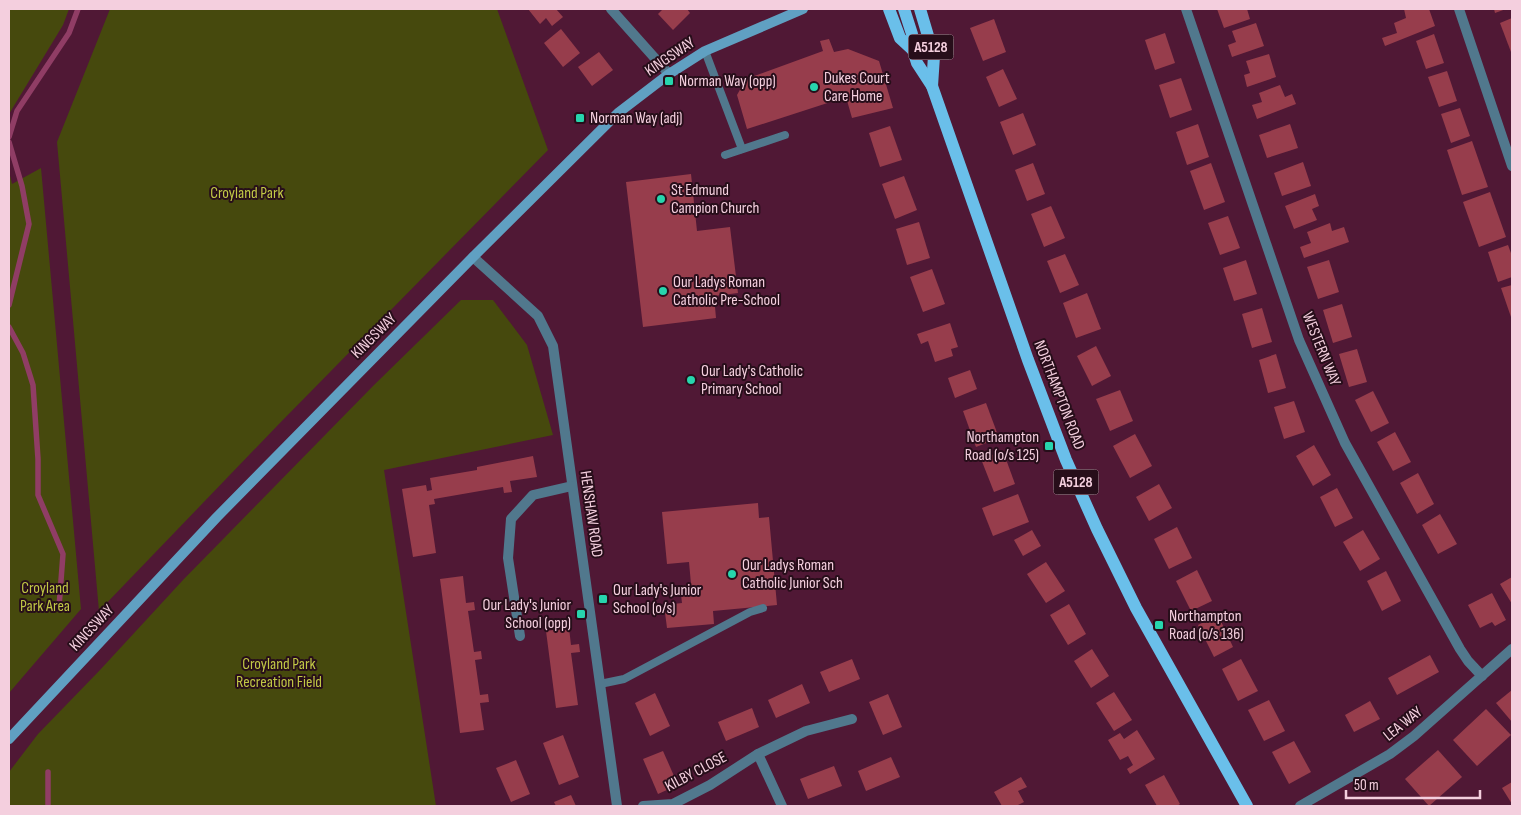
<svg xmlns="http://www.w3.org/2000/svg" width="1521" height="815" font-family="'Sofia Sans Condensed',sans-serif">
<rect width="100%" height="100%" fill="#501835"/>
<!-- green -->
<g fill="#46490d">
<path d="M 9,9 L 69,9 L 63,25 L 9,114 Z"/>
<path d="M 110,9 L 497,9 L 548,150 L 277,426 L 99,611 L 57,142 Z"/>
<path d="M 41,168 L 81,609 L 9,693 L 9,171 L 12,184 Z"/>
<path d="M 461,300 L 493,300 L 527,345 L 553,435 L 384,470 L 436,806 L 9,806 L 9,772 L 38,734 L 100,670 L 183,580 L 374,385 Z"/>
</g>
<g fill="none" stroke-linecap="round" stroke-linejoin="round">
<!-- stream -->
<g stroke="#903d65" stroke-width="5.5">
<path d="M 9,137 L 17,111 L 69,33 L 78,9"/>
<path d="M 9,142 L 22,186 L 29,224 L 9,305"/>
<path d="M 9,327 L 23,353 L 33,385 L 38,459 L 38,495 L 63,554 L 59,607"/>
<path d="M 48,772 L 48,806"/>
</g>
</g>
<!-- building -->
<g fill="#973d4c">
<path d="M 528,9 L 556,9 L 563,17 L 552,26 L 546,18 L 540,24 Z"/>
<path d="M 663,9 L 687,9 L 690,13 L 673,30 L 658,14 Z"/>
<path d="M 1217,9 L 1247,9 L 1250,19 L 1224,28 Z"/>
<path d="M 1404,9 L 1429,9 L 1435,26 L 1385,46 L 1382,38 L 1397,33 L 1394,23 L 1406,18 Z"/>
<path d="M 1494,9 L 1506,9 L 1495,13 Z"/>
<path d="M 1512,18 L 1512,51 L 1511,52 L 1500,23 Z"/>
<path d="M 994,19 L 1006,52 L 983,61 L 970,28 Z"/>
<path d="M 1256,23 L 1264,46 L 1232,57 L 1228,45 L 1236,42 L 1232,31 Z"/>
<path d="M 561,29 L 580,53 L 563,67 L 544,43 Z"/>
<path d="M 1165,33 L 1175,63 L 1155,70 L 1145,40 Z"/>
<path d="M 1434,34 L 1444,63 L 1426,69 L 1416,41 Z"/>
<path d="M 829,39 L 834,52 L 848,49 L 879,61 L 893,108 L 852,118 L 846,97 L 747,129 L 737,95 L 746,79 L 823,51 L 820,41 Z"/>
<path d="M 599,52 L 613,70 L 592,86 L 578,67 Z"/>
<path d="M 1269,54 L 1276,77 L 1247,87 L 1244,75 L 1250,73 L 1246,61 Z"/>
<path d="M 1003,69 L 1017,99 L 999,107 L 986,77 Z"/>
<path d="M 1447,71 L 1457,101 L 1439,107 L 1428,77 Z"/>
<path d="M 1181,78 L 1192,110 L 1170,118 L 1159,85 Z"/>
<path d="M 1280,85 L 1285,97 L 1292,94 L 1296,104 L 1257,119 L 1252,105 L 1262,102 L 1259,93 Z"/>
<path d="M 1460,108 L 1470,136 L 1451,143 L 1441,114 Z"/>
<path d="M 1023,113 L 1036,145 L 1013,155 L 1000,122 Z"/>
<path d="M 1198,124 L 1209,157 L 1187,165 L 1176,132 Z"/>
<path d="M 1290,124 L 1298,148 L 1267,158 L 1259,135 Z"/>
<path d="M 890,126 L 902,160 L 880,167 L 869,133 Z"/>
<path d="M 1472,141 L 1488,187 L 1462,195 L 1447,150 Z"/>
<path d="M 1303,162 L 1311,186 L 1282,196 L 1274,173 Z"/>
<path d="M 1033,163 L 1045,194 L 1027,201 L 1015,170 Z"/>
<path d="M 1211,163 L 1225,202 L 1204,210 L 1190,171 Z"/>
<path d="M 691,174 L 697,231 L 730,227 L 738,293 L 714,296 L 716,318 L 643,327 L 626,182 Z"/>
<path d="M 904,176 L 917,210 L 895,219 L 882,184 Z"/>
<path d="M 1490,192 L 1506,237 L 1479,247 L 1463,202 Z"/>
<path d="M 1315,194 L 1319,206 L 1312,209 L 1317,220 L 1294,229 L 1285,206 Z"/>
<path d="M 1051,206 L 1065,238 L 1044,247 L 1031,214 Z"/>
<path d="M 1228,216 L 1240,248 L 1220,255 L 1208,223 Z"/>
<path d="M 919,222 L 930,258 L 907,265 L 896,229 Z"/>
<path d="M 1330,223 L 1332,231 L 1344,227 L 1349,242 L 1304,258 L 1300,247 L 1311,243 L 1307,232 Z"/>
<path d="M 1508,245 L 1512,256 L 1512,277 L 1498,282 L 1488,252 Z"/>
<path d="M 1065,254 L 1079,285 L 1060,293 L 1047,261 Z"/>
<path d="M 1246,260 L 1257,294 L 1234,301 L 1223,268 Z"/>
<path d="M 1329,260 L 1339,292 L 1318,299 L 1307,267 Z"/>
<path d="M 932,269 L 945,304 L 923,312 L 910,277 Z"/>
<path d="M 1512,285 L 1512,320 L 1501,288 Z"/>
<path d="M 1087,293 L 1101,329 L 1076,338 L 1063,303 Z"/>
<path d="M 1342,304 L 1352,337 L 1333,343 L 1323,310 Z"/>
<path d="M 1262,308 L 1272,342 L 1252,348 L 1242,314 Z"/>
<path d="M 950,323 L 958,347 L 951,349 L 953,356 L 935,362 L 928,341 L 921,344 L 917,334 Z"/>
<path d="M 1096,346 L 1111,376 L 1092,386 L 1077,356 Z"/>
<path d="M 1357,349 L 1367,382 L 1349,387 L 1339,354 Z"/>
<path d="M 1276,354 L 1286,388 L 1268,393 L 1259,360 Z"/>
<path d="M 970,370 L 977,389 L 955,398 L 948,378 Z"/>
<path d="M 1120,390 L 1133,421 L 1110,431 L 1096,399 Z"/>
<path d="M 1373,391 L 1389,423 L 1371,432 L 1355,400 Z"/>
<path d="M 1294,401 L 1305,432 L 1284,439 L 1274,407 Z"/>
<path d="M 986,403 L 999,438 L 976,447 L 963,411 Z"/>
<path d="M 1395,432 L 1411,462 L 1393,471 L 1377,442 Z"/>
<path d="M 1135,434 L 1152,466 L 1130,478 L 1113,446 Z"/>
<path d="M 1314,445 L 1331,475 L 1313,486 L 1296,456 Z"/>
<path d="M 1003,451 L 1015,484 L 994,492 L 981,459 Z"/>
<path d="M 533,456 L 537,477 L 510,481 L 512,492 L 504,493 L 503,487 L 434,499 L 435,504 L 429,505 L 436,553 L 413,557 L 402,489 L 426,485 L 427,491 L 432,490 L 430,478 L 477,470 L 477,467 Z"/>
<path d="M 1418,473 L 1434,504 L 1417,514 L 1400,483 Z"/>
<path d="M 1159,484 L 1172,508 L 1149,521 L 1136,497 Z"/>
<path d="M 1337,488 L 1353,518 L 1335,527 L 1320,497 Z"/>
<path d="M 1018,494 L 1029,522 L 993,536 L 982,508 Z"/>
<path d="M 758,503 L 759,518 L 769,517 L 777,605 L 713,611 L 714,624 L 667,628 L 664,605 L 682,603 L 680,586 L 691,584 L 689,562 L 667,564 L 662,512 Z"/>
<path d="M 1440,514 L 1457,544 L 1438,554 L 1422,525 Z"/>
<path d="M 1177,527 L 1192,558 L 1169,569 L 1154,539 Z"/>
<path d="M 1032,530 L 1041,546 L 1023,556 L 1014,540 Z"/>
<path d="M 1363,530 L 1380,559 L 1360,571 L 1343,542 Z"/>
<path d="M 1046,562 L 1065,591 L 1046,603 L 1027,574 Z"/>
<path d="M 1197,570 L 1212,601 L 1191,611 L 1176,581 Z"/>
<path d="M 1386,571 L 1401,601 L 1382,611 L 1367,581 Z"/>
<path d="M 463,576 L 466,603 L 474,602 L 475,610 L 468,611 L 474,652 L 481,651 L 482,659 L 475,660 L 480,695 L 488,694 L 489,702 L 480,703 L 484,730 L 460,733 L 440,579 Z"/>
<path d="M 1512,577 L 1512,604 L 1500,584 Z"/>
<path d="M 1492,593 L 1506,620 L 1495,626 L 1492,622 L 1480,628 L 1468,605 Z"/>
<path d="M 1069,604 L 1086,634 L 1068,645 L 1050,615 Z"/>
<path d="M 1218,615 L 1233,647 L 1214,657 L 1198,625 Z"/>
<path d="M 569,628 L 571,645 L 579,644 L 580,652 L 571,653 L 578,705 L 556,708 L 546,631 Z"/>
<path d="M 1092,649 L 1109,676 L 1091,688 L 1074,661 Z"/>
<path d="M 1430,655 L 1439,672 L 1397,695 L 1388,678 Z"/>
<path d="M 852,659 L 860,679 L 829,692 L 820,672 Z"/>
<path d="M 1241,659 L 1258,691 L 1238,701 L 1222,669 Z"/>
<path d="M 802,684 L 810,703 L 776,718 L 768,700 Z"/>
<path d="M 1512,690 L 1512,722 L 1496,703 Z"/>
<path d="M 1114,692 L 1132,720 L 1114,731 L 1096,703 Z"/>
<path d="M 655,693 L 670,726 L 650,736 L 635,703 Z"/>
<path d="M 888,694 L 902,727 L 883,735 L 869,702 Z"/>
<path d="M 1269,700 L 1285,731 L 1264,741 L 1248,710 Z"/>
<path d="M 1370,701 L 1380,719 L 1354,732 L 1345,715 Z"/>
<path d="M 752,708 L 759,727 L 726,741 L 718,722 Z"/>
<path d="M 1486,709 L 1511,735 L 1477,766 L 1453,740 Z"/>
<path d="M 1137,730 L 1155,759 L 1130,774 L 1127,769 L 1133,765 L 1128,756 L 1120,760 L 1108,740 L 1120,733 L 1124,739 Z"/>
<path d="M 563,735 L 579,777 L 559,785 L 543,743 Z"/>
<path d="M 1294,741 L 1311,772 L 1289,784 L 1272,752 Z"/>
<path d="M 1438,750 L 1462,777 L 1429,806 L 1405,779 Z"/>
<path d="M 663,751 L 678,785 L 658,794 L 643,759 Z"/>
<path d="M 891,757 L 900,777 L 866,791 L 858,771 Z"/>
<path d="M 516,760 L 530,794 L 511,802 L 496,768 Z"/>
<path d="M 834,766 L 842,786 L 808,799 L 800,779 Z"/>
<path d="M 1164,775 L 1180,804 L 1177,806 L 1157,806 L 1145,785 Z"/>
<path d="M 1021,777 L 1027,787 L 1018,791 L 1024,802 L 1016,806 L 1002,806 L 994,792 Z"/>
<path d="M 1512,782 L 1512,804 L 1502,788 Z"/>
<path d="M 571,795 L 576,806 L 556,806 L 554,802 Z"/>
</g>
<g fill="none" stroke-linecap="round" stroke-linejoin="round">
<!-- lane -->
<g stroke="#51788d" stroke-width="8">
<path d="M 705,51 L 742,149"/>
<path d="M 725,155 L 785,135"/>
<path d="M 600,684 L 624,679 L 750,612 L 763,608"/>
</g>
<!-- street -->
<g stroke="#51788d" stroke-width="10">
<path d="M 611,9 L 669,74"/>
<path d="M 1186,9 L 1299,340 L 1345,443 L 1460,649 L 1468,661 L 1482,676"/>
<path d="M 1459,9 L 1512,166"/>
<path d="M 473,257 L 538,316 L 553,346 L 617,806"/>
<path d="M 520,636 L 508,558 L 511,519 L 533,495 L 572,486"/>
<path d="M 758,754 L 782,806"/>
<path d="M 643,806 L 673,804 L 710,785 L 758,754 L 806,731 L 852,719"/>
<path d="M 1300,806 L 1390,754 L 1414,736 L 1512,649"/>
</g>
<!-- secondary -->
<path stroke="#60a0c2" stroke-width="10" d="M 9,739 L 217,517 L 473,257 L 618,113 L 669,74 L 705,51 L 803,9"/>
<!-- primary -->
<g stroke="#6abfea" stroke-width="12">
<path d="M 889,9 L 900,38 L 913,50"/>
<path d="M 904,9 L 912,34 L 913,50 L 917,63 L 932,86 L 1028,360 L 1066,460 L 1097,529 L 1136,608 L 1247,806"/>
<path d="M 920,9 L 934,56 L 932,86"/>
</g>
</g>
<!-- markers -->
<g fill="#27d5ad" stroke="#270e1a" stroke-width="2">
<rect x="664" y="76" width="10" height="10" rx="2.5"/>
<circle cx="814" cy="87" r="5"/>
<rect x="575" y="113" width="10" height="10" rx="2.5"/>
<circle cx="661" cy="199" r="5"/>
<circle cx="663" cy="291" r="5"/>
<circle cx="691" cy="380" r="5"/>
<rect x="1044" y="441" width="10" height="10" rx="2.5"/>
<circle cx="732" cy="574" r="5"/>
<rect x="598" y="594" width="10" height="10" rx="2.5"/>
<rect x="576" y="609" width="10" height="10" rx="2.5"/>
<rect x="1154" y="620" width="10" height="10" rx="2.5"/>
</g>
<g text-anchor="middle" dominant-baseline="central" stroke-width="4" stroke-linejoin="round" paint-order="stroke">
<!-- shield labels -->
<g fill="#270e1a" stroke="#b695a3" stroke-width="1">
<rect x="908.5" y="34.5" width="45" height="25" rx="4"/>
<rect x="1053.5" y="469.5" width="45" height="25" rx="4"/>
</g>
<g font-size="15" font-weight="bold" fill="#f4cfde">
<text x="931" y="47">A5128</text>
<text x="1076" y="482">A5128</text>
</g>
<!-- street labels -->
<g font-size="16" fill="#f4cfde" stroke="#270e1a">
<text transform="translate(670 57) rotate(-34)">KINGSWAY</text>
<text transform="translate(374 336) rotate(-45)">KINGSWAY</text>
<text transform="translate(1321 349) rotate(68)">WESTERN WAY</text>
<text transform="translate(1059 395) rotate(69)">NORTHAMPTON ROAD</text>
<text transform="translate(591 514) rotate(82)">HENSHAW ROAD</text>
<text transform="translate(92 628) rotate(-47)">KINGSWAY</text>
<text transform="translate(1403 724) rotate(-39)">LEA WAY</text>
<text transform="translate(696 772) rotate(-28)">KILBY CLOSE</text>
</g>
<!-- poi labels -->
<g font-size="16" fill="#f4cfde" stroke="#270e1a" text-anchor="start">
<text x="824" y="78">Dukes Court<tspan x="824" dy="18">Care Home</tspan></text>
<text x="679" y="81">Norman Way (opp)</text>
<text x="590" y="118">Norman Way (adj)</text>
<text x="671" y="190">St Edmund<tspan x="671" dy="18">Campion Church</tspan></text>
<text x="673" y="282">Our Ladys Roman<tspan x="673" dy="18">Catholic Pre-School</tspan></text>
<text x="701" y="371">Our Lady's Catholic<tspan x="701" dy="18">Primary School</tspan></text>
<text x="1039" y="437" text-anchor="end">Northampton<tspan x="1039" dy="18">Road (o/s 125)</tspan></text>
<text x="742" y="565">Our Ladys Roman<tspan x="742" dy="18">Catholic Junior Sch</tspan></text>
<text x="613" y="590">Our Lady's Junior<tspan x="613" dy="18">School (o/s)</tspan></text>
<text x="571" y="605" text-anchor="end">Our Lady's Junior<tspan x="571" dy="18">School (opp)</tspan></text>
<text x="1169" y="616">Northampton<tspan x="1169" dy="18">Road (o/s 136)</tspan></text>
</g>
<!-- park labels -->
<g font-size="16" fill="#c1c845" stroke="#270e1a">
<text x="247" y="193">Croyland Park</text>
<text x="45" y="588">Croyland<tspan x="45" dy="18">Park Area</tspan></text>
<text x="279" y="664">Croyland Park<tspan x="279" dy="18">Recreation Field</tspan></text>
</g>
</g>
<!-- border -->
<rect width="1521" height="815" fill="none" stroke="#f4cfde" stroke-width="20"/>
<!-- scale -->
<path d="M1346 790v8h134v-8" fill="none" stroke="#f4cfde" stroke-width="2.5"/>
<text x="1354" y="790" font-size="15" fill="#f4cfde" stroke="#270e1a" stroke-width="4" paint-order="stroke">50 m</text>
</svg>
